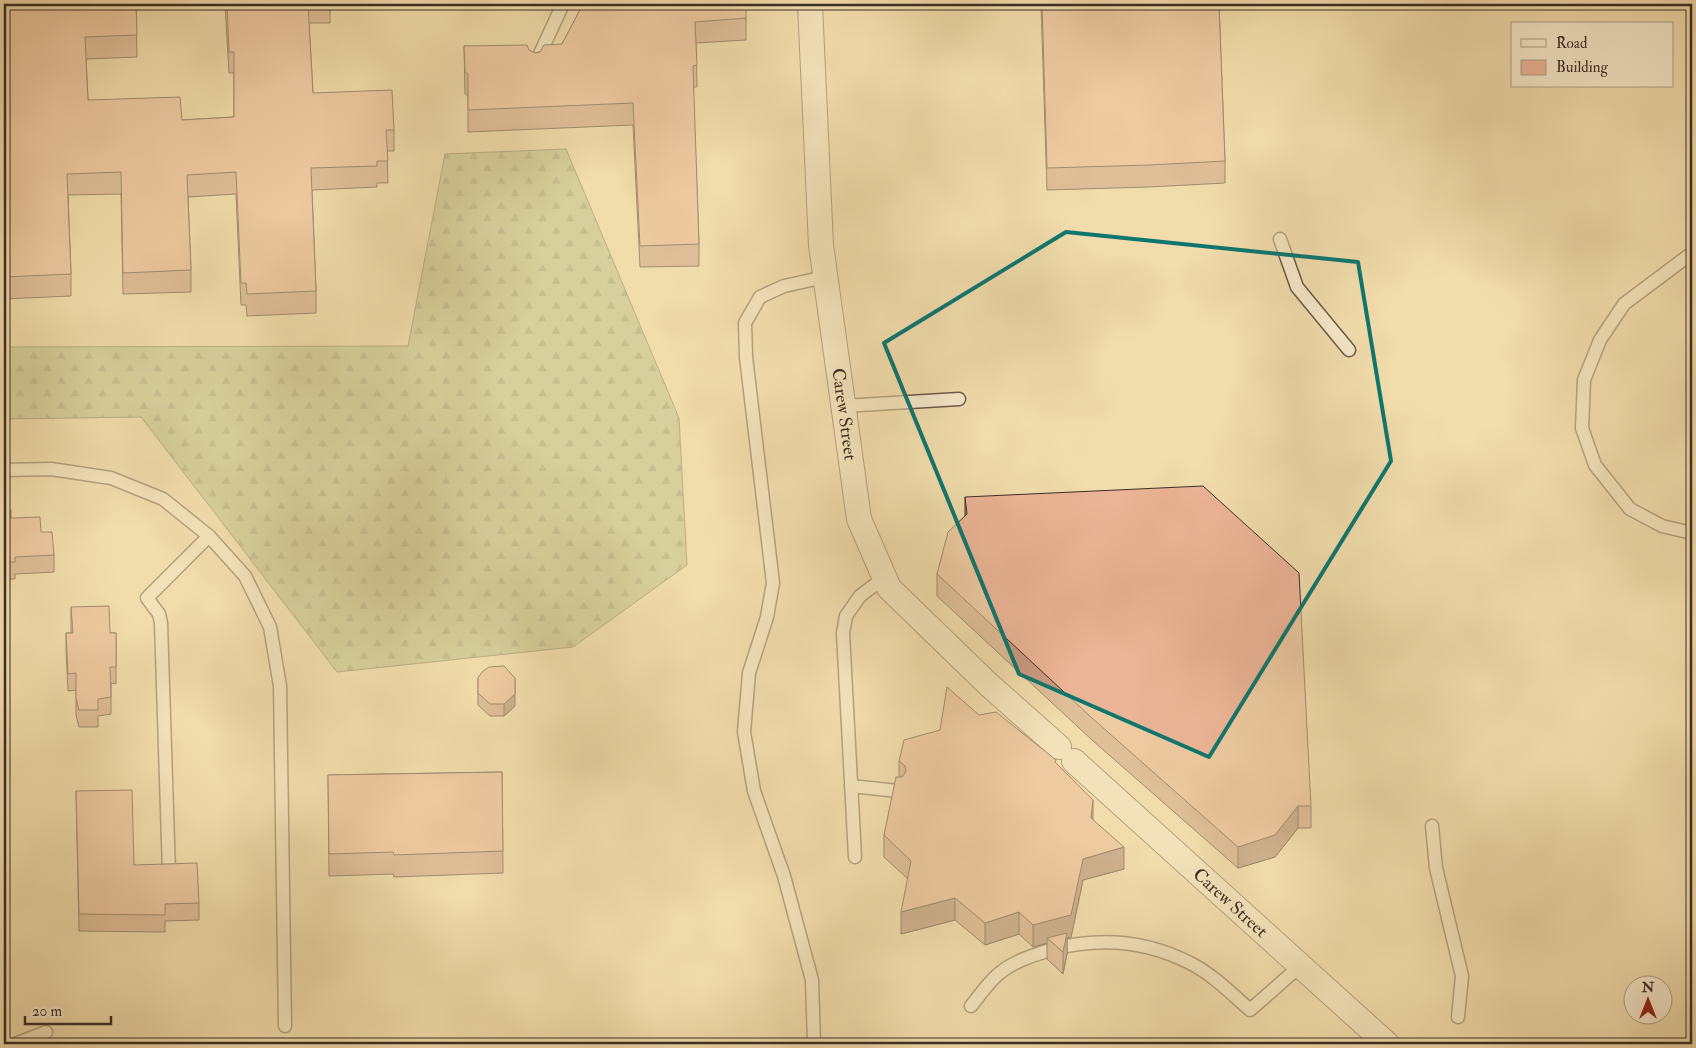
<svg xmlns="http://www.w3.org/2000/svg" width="1696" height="1048" font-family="'IM FELL Double Pica',serif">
<defs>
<pattern id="forest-firs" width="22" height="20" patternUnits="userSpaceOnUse" patternTransform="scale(1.25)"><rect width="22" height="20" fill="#b8c08a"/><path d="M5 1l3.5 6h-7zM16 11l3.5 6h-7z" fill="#979c71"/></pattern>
</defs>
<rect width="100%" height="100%" fill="#f1dcac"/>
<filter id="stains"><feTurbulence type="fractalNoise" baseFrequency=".004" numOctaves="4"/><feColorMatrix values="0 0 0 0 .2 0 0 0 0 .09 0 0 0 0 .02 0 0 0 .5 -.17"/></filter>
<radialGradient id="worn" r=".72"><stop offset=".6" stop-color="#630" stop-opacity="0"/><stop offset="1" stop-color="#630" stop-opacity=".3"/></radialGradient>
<!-- forest -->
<path fill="url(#forest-firs)" stroke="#7a7758" d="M 566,149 L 679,418 L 687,565 L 573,647 L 337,672 L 141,417 L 4,419 L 4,347 L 408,346 L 445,154 Z"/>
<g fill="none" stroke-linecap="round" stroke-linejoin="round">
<defs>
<g id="service">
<path d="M 538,58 L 563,4"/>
<path d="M 1280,239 L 1297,287 L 1349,350"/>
<path d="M 1692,253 L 1624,304 L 1600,340 L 1584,380 L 1582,428 L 1595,465 L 1630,509 L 1662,526 L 1692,533"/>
<path d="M 843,406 L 959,399"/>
<path d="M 4,470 L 51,469 L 111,478 L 163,499 L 209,536 L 245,576 L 270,627 L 280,686 L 285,1026"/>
<path d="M 851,786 L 898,791"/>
<path d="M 1432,826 L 1436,868 L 1462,976 L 1458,1017"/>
<path d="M 855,857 L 843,633 L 846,616 L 860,596 L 885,577"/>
<path d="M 169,873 L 161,623 L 159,614 L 147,598 L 209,536"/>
<path d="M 971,1006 C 980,995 990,980 1001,972 C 1016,960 1035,955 1053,949 C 1100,937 1147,941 1190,963 C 1212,974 1232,994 1250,1010 L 1300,966"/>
<path d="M 15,1044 L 46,1032"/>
<path d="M 814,1044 L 812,980 L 784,876 L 754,791 L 744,732 L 749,673 L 767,617 L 773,583 L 746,357 L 745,323 L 760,297 L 784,286 L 825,277"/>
</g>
<g id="minor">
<path id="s1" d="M 810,4 L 821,245 L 859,519 L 889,588 L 988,684 L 1059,747"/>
<path id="s2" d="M 1074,761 L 1387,1044"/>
</g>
</defs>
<!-- service casing -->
<use href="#service" stroke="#6a5a47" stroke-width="15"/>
<!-- minor casing -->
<use href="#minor" stroke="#6a5a47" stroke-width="26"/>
<!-- service -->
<use href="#service" stroke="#f6e8c9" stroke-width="12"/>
<!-- minor -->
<use href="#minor" stroke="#f6e8c9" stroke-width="24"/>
</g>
<!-- wall -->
<g fill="#ca9b81" stroke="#3d2e25">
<path d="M 4,4 L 136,4 L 137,57 L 86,59 L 88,100 L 182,120 L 234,117 L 234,73 L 229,73 L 225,4 L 335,4 L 335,7 L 330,11 L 330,23 L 309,23 L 313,93 L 394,130 L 394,151 L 387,151 L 388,183 L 377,183 L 377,187 L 312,190 L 316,291 L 316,313 L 247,316 L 246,305 L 241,305 L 236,194 L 188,197 L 191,270 L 191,292 L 123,294 L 121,194 L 68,195 L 71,274 L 71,296 L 4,299 Z"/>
<path d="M 583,4 L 746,18 L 746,40 L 696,43 L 697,87 L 693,87 L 699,244 L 699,266 L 640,267 L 633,125 L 468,132 L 468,96 L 465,94 L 464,46 L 529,50 L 535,53 L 562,44 Z"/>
<path d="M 1041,4 L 1219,4 L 1225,161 L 1225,183 L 1149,187 L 1047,190 Z"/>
<path d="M 965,497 L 1311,806 L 1311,828 L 1298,828 L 1275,857 L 1238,868 L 1092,740 L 937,596 L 937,574 L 965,516 Z"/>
<path d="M 4,510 L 11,518 L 41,532 L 54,555 L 54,572 L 15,574 L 15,579 L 4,579 Z"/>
<path d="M 71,607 L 110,633 L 116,633 L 116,684 L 111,683 L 111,714 L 98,716 L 98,727 L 79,727 L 76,715 L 76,690 L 68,691 L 66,650 L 66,633 L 71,633 Z"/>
<path d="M 478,678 L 515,706 L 504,716 L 490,716 L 478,705 Z"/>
<path d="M 979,715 L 1056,764 L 1124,869 L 1083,880 L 1071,937 L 1067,938 L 1067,954 L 1063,974 L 1047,959 L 1047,943 L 1033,947 L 1019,934 L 985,945 L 955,920 L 901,934 L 908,879 L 884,857 L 884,835 L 899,777 L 899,761 L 940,730 Z"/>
<path d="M 502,772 L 503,873 L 394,877 L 393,874 L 329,876 L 328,775 Z"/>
<path d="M 76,791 L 134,865 L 199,903 L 199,920 L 165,921 L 165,932 L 79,931 Z"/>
</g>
<!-- shaded-wall -->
<g fill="#a47e69" stroke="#3d2e25">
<path d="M 330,4 L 335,4 L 335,7 L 330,11 Z"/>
<path d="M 515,678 L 515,706 L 504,716 L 504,704 Z"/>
<path d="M 1093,800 L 1093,821 L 1091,818 Z"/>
<path d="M 1298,806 L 1298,828 L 1275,857 L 1238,868 L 1238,847 Z"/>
<path d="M 1124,847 L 1124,869 L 1083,880 L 1071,937 L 1067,938 L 1067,954 L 1063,974 L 1063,952 L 1047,938 L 1047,943 L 1033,947 L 1033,925 L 1083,859 Z"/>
<path d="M 955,898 L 955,920 L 901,934 L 901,912 Z"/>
<path d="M 1019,912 L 1019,934 L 985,945 L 985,923 Z"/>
</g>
<!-- building -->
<g fill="#ebb496" stroke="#3d2e25">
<path d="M 4,4 L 136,4 L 137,35 L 85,37 L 88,100 L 180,97 L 182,120 L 234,117 L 234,52 L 229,52 L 227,4 L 308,4 L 313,93 L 392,90 L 394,130 L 386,130 L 388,161 L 377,161 L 377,166 L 311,168 L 316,291 L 247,294 L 246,283 L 241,283 L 236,172 L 187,175 L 191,270 L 123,273 L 121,172 L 67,174 L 71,274 L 4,277 Z"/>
<path d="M 583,4 L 746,4 L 746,18 L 695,22 L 697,65 L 693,66 L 699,244 L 640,246 L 633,103 L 468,110 L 468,74 L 465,72 L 464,46 L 527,45 L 529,50 L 535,53 L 540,52 L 544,45 L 562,44 Z"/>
<path d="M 1042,4 L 1219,4 L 1225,161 L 1149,165 L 1047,168 Z"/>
<path d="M 1203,486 L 1299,573 L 1311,806 L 1298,806 L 1275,835 L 1238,847 L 1092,718 L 937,574 L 948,532 L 967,514 L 965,497 Z"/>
<path d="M 4,510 L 11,510 L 11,518 L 40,517 L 41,532 L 52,532 L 54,555 L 15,557 L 15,562 L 4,562 Z"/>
<path d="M 109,606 L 110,633 L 116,633 L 116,667 L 110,667 L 111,697 L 98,699 L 98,710 L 79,710 L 76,698 L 76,673 L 68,674 L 66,633 L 73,633 L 71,607 Z"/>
<path d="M 504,666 L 515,678 L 515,694 L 504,704 L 490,704 L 478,693 L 478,678 L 482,672 L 489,667 Z"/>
<path d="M 947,687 L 979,715 L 996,712 L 1056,760 L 1055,762 L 1093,800 L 1091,818 L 1124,847 L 1083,859 L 1071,915 L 1033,925 L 1019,912 L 985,923 L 955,898 L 901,912 L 911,861 L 884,835 L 896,777 L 902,777 L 906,771 L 905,766 L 899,761 L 904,740 L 940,730 Z"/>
<path d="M 502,772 L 503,851 L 394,855 L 393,852 L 329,854 L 328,775 Z"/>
<path d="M 132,790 L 134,865 L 197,863 L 199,903 L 165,904 L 165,915 L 79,914 L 76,791 Z"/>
<path d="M 1067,933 L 1063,952 L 1047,938 Z"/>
</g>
<!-- marked area -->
<path d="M0 0H1696V1048H0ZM 1066,232 L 1358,262 L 1391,461 L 1209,757 L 1019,674 L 884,343 Z" fill="#f1dcac" fill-opacity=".55" fill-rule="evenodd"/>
<path fill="none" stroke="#0f766e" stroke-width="4" stroke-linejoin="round" d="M 1066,232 L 1358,262 L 1391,461 L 1209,757 L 1019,674 L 884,343 Z"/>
<g text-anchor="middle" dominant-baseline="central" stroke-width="5" stroke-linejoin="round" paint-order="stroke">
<!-- street labels -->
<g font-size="18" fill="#3d2e25" stroke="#f6e8c9">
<text stroke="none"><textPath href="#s1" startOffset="412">Carew Street</textPath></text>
<text stroke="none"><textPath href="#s2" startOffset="211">Carew Street</textPath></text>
</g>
</g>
<!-- margin -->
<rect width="1696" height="1048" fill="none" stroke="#f1dcac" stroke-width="20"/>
<rect x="5" y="5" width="1686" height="1038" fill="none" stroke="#3d2e25" stroke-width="2.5"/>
<rect x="10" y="10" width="1676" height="1028" fill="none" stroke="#3d2e25"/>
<!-- legend -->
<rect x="1511" y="22" width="162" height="65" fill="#f6e8c9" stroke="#ac9e87"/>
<rect x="1521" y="39" width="25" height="8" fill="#f6e8c9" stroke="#ac9e87"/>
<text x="1556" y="48" font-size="15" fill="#3d2e25">Road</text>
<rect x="1521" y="60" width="25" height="15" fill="#ebb496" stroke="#ac9e87"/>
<text x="1556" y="72" font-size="15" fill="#3d2e25">Building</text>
<!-- north arrow -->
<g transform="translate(1648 1000)"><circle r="24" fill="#f6e8c9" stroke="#ac9e87"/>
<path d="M0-4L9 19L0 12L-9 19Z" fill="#8f2418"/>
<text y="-8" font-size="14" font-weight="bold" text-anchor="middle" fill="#3d2e25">N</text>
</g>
<!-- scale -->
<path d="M25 1016v8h86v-8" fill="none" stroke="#3d2e25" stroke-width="2.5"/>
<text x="32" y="1016" font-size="15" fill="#3d2e25" stroke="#f6e8c9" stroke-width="4" paint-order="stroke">20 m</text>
<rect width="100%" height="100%" filter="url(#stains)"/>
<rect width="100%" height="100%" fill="url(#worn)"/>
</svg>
